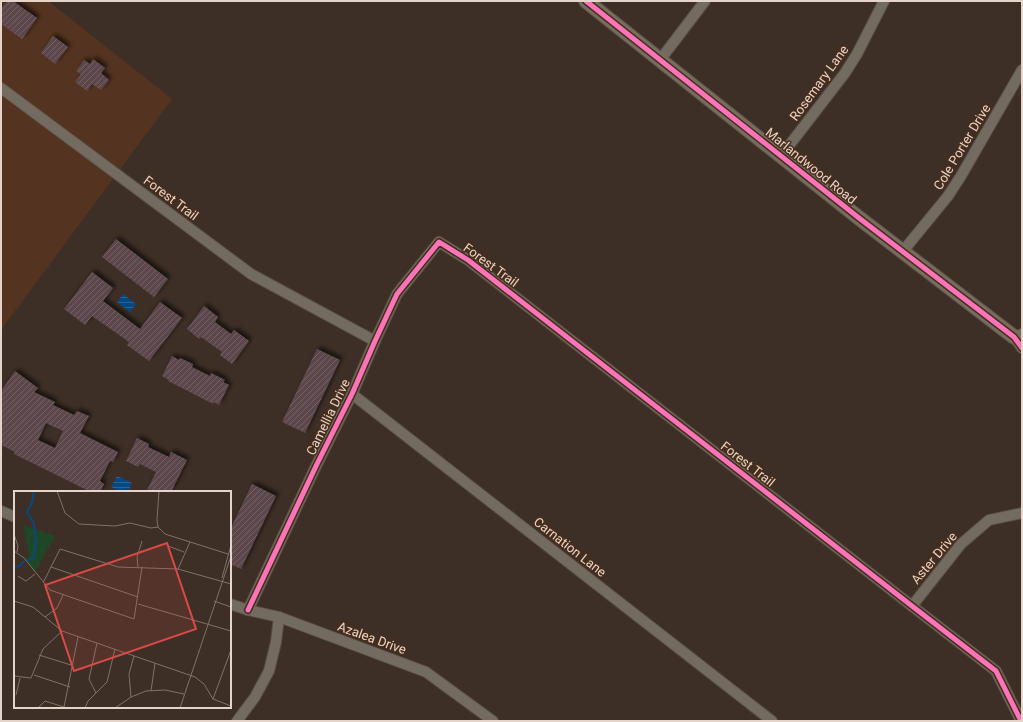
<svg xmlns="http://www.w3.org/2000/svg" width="1023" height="722" font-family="Roboto,sans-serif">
<defs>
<pattern id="water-rules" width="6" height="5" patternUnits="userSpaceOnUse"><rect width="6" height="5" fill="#064881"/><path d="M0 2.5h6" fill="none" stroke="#2a6292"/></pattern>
<pattern id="building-hatch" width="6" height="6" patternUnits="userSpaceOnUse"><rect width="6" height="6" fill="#5c474d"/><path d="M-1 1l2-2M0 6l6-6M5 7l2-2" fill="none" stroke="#736165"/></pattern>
<filter id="shadow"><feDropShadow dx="3" dy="-3" stdDeviation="2" flood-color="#0009"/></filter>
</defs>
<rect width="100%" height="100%" fill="#3e2f26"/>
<!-- built -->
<path fill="#543420" d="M 1,1 L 48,1 L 172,99 L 1,330 Z"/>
<!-- water -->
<g fill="url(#water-rules)">
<path d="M 123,294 L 136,304 L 130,312 L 117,302 Z"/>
<path d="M 117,476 L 132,483 L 128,492 L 121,492 L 111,487 Z"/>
</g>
<!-- building -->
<g fill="url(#building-hatch)" fill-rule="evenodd" filter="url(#shadow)">
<path d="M 7,1 L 13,1 L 37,18 L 22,39 L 1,24 L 1,9 Z"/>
<path d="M 53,36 L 68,47 L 55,64 L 41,53 Z"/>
<path d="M 93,59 L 105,68 L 101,73 L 109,80 L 101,90 L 92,84 L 87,91 L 75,82 L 81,74 L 76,71 L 84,60 L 90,64 Z"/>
<path d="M 116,239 L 168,279 L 154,297 L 102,257 Z"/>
<path d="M 92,272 L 113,288 L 103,301 L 140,329 L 160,302 L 182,318 L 149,361 L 127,345 L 129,342 L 92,316 L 85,325 L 64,309 Z"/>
<path d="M 204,306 L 218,317 L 215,322 L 231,334 L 234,330 L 249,341 L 232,364 L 220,355 L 222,352 L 201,337 L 199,339 L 187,329 Z"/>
<path d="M 317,349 L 340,360 L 305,433 L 282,422 Z"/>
<path d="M 172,356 L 179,360 L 180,358 L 193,364 L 192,367 L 210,376 L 211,373 L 225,380 L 223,382 L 229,385 L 219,405 L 214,402 L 213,404 L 184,389 L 168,381 L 169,380 L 162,376 Z"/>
<path d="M 15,371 L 38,388 L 34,392 L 55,402 L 53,405 L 74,415 L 77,411 L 89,416 L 80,433 L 118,452 L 113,462 L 110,461 L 100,481 L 104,484 L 100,492 L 91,492 L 14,454 L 15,452 L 1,445 L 1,391 ZM 46,423 L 63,431 L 55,448 L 38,440 Z"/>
<path d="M 137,438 L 149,444 L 148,447 L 169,457 L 171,452 L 187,460 L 171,492 L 146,492 L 156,472 L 140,464 L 138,467 L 126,461 Z"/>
<path d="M 252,484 L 276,496 L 241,569 L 230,564 L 230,530 Z"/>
</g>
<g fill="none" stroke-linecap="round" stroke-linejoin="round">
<defs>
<g id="street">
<path d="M 660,60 L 705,1"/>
<path d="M 1,88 L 251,274 L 375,341"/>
<path d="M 781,156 L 845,73 L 857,54 L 884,1"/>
<path d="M 903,251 L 948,196 L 961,176 L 1022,70"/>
<path d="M 1022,334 L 1014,337 L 1022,348"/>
<path d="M 352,394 L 772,721"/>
<path d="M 1,511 L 15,517"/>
<path d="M 230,604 L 248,610 L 279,617 L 426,672 L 493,721"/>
<path d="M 912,606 L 961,544 L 989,520 L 1022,513"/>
<path d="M 248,610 L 317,464 L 352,394 L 375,341 L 397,294 L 439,242 L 468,260 L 912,606 L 996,671 L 1021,721"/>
<path d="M 237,721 L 255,697 L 269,671 L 276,642 L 279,617"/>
</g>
<path id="secondary" d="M 586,1 L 859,218 L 1014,337"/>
</defs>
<!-- street casing -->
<use href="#street" stroke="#5a4e45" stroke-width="12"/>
<!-- secondary casing -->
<use href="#secondary" stroke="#5a4e45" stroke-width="16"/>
<!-- street -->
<use href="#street" stroke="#736b60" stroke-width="10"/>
<!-- secondary -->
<use href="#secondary" stroke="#766d5f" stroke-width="14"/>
<defs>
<g id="cycleway">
<path d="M 586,1 L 859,218 L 1014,337 L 1022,348"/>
<path d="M 248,610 L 317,464 L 352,394 L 375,341 L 397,294 L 439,242 L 468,260 L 912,606 L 996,671 L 1021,721"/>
</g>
</defs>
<!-- cycleway casing -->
<use href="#cycleway" stroke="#482d1b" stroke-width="8"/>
<!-- cycleway -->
<use href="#cycleway" stroke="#fb73b8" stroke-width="5"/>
</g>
<g text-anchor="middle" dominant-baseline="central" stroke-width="3" stroke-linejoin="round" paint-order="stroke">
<!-- street labels -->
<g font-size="13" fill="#e5d4c9" stroke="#482d1b">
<text transform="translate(819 83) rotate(-54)">Rosemary Lane</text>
<text transform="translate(962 147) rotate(-59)">Cole Porter Drive</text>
<text transform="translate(811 166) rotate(39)">Marlandwood Road</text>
<text transform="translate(171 198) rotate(37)">Forest Trail</text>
<text transform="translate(491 265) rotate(36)">Forest Trail</text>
<text transform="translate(328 417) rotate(-64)">Camellia Drive</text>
<text transform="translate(748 464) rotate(38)">Forest Trail</text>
<text transform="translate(570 547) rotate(38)">Carnation Lane</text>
<text transform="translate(934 558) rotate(-50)">Aster Drive</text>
<text transform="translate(372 638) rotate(20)">Azalea Drive</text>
</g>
</g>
<!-- overview -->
<g transform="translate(14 491)">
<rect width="217" height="217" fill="#3e2f26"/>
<path d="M 9,34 L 41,45 L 21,81 L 11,67 L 15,66 L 15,64 Z" fill="#1f4726"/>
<path fill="none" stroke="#064881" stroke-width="2" d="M 14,70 L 20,66 L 22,48 L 20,33 L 13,21 L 18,12 L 20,0M 0,76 L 6,75 L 10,70"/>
<path fill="none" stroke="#817167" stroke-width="1" d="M 43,0 L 51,22 L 65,33 L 101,35 L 116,32 L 137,37 L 144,36M 145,0 L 143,29 L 144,36 L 151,43 L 214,63M 0,43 L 4,55 L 3,61M 154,55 L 170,61M 0,60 L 10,67 L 36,99 L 120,128 L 128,76M 37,76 L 124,106M 124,76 L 123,66 L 128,50M 164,78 L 176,51M 4,85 L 12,90 L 21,83M 208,87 L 217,54M 29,92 L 46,58 L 104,76 L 164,78 L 217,93M 0,110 L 19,116 L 48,140 L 181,186 L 190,193 L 199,208 L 217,215M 200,110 L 217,116M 124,113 L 217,140M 31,126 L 43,117 L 49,104M 25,164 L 57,174M 20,184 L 56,196M 0,185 L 17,187 L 29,158 L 48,140M 137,200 L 141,172M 82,202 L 75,188 L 83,152M 2,204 L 6,187M 117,206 L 115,183 L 120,165M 199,208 L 217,159M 50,216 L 64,146M 24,217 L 31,210 L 53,217M 71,217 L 74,210 L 93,191 L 101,158M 101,217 L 117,206 L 132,200 L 151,199 L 170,203M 166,217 L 217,65"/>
<path fill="#d94a48" fill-opacity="0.15" stroke="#d94a48" stroke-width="2" d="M 153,52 L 182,138 L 60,180 L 31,94 Z"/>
<rect width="217" height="217" fill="none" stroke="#e5d4c9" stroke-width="2"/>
</g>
<!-- border -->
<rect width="1023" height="722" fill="none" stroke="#e5d4c9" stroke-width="4"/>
</svg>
